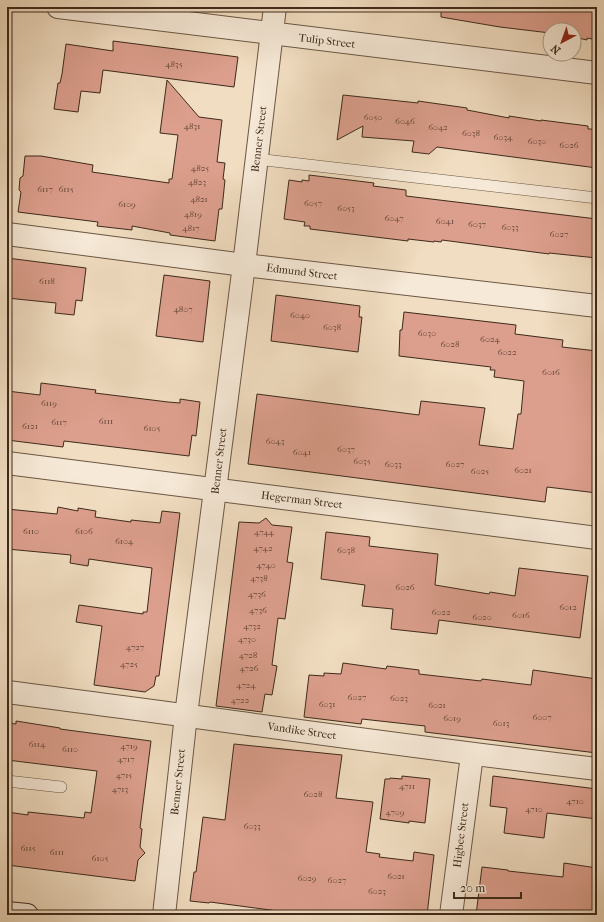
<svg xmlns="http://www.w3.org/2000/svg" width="604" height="922" font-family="'IM FELL French Canon',serif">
<rect width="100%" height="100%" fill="#f1ddc1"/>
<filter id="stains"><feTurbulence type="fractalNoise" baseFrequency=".005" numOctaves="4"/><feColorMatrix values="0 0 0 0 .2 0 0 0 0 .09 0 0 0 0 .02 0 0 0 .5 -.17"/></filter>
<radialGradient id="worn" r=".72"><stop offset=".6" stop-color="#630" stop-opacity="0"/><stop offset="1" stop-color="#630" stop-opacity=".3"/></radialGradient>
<!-- building -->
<g fill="#dc9f8d" stroke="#3e2a1b">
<path d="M 441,7 L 597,7 L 597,40 L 587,38 L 587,40 L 574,37 L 574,30 L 550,30 L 550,33 L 500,27 L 441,17 Z"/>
<path d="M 113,41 L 238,57 L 234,87 L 103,70 L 100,93 L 81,91 L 78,112 L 54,109 L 58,83 L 60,83 L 62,74 L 66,44 L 113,51 Z"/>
<path d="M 167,80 L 199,117 L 222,120 L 217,162 L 225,163 L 223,179 L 225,180 L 222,209 L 219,209 L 215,241 L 170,235 L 170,233 L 132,226 L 132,230 L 97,226 L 98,222 L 18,212 L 21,192 L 19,190 L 20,178 L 23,176 L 25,156 L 41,156 L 93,165 L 92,172 L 169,183 L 169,179 L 172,179 L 178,135 L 160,133 Z"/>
<path d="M 343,95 L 418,103 L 418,101 L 467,108 L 467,110 L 509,118 L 509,116 L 541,121 L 541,120 L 588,126 L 588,129 L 597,129 L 597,168 L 437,147 L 429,154 L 412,152 L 414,141 L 362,137 L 363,126 L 337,140 Z"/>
<path d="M 309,175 L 374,183 L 373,186 L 406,190 L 406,196 L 597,219 L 597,258 L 549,253 L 549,254 L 442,240 L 441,242 L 434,241 L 434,242 L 408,239 L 408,241 L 310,229 L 310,226 L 304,226 L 305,222 L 284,219 L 289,180 L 302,182 L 302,180 L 309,181 Z"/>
<path d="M 7,258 L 86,268 L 82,301 L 76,300 L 74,315 L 55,313 L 56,303 L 7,298 Z"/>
<path d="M 164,275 L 210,281 L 203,342 L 156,336 Z"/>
<path d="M 276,295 L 360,306 L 359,317 L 362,317 L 358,352 L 271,341 Z"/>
<path d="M 404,312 L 516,325 L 515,334 L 563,340 L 562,347 L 597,351 L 597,493 L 547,487 L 545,502 L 248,464 L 257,394 L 419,415 L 421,401 L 485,408 L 479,445 L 513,449 L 518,414 L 521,414 L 524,381 L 494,377 L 495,370 L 490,370 L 491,367 L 399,356 L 400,330 L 402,330 Z"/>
<path d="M 41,383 L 96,390 L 95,393 L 168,402 L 180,403 L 180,399 L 200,402 L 196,436 L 192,435 L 189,456 L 64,441 L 63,447 L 7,440 L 7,391 L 40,395 Z"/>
<path d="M 58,507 L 78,511 L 78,508 L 96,511 L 95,517 L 131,522 L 131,520 L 160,523 L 162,511 L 180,513 L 159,676 L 156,676 L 154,686 L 145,692 L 94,685 L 102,626 L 76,622 L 79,605 L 143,614 L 143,612 L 147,612 L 152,568 L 89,559 L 88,566 L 70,563 L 71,555 L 7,549 L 7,509 L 57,514 Z"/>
<path d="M 266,518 L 272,525 L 292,527 L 287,562 L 293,563 L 285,619 L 278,618 L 272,665 L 277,666 L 272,695 L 265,694 L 262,712 L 216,706 L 239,522 L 259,523 Z"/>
<path d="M 326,532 L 370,537 L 369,546 L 438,554 L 435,585 L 489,594 L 490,592 L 515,596 L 519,568 L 588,576 L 580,638 L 439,620 L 437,634 L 391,629 L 393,609 L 362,606 L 365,585 L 321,579 Z"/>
<path d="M 343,663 L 386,669 L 387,666 L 419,670 L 419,674 L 481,681 L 482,679 L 531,685 L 533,670 L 597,679 L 597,753 L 425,732 L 425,726 L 362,719 L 361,724 L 304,717 L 309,675 L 324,676 L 324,673 L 341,674 Z"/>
<path d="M 16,721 L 60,728 L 60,729 L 151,741 L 140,828 L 142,829 L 140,847 L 145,853 L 138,860 L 135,881 L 7,865 L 7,812 L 28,815 L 28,812 L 84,818 L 85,812 L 91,813 L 97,771 L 7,760 L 7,723 L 16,724 Z"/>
<path d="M 234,744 L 342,755 L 336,798 L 373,802 L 366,852 L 380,854 L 379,857 L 413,861 L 414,852 L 434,855 L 427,915 L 308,915 L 210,902 L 209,903 L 190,901 L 194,872 L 196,872 L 203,817 L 225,820 Z"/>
<path d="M 402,776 L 430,779 L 425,823 L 409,821 L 409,823 L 380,819 L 385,779 L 390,779 L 390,778 L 402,779 Z"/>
<path d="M 493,776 L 597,789 L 597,819 L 547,813 L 544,838 L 504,833 L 507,808 L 490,806 Z"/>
<path d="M 564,863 L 597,868 L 597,915 L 476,915 L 482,867 L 508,870 L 508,871 L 563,877 Z"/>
</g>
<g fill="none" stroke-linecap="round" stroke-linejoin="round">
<defs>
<g id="lane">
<path d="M 256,159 L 597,198"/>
<path d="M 7,781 L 61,787"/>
</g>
<g id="street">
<path d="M 58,7 L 597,73"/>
<path d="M 7,234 L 244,265 L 597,306"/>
<path d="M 7,463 L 597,538"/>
<path d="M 7,692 C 204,717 400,746 597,769"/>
<path d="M 164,915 L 186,715 L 244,265 L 275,7"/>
<path d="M 451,915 L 472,755"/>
</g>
<path id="secondary" d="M 7,913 L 27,915"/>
</defs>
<!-- lane casing -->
<use href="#lane" stroke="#6b5744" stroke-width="12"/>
<!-- street casing -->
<use href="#street" stroke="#6b5744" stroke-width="24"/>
<!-- secondary casing -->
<use href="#secondary" stroke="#3e2a1b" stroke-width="24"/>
<!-- lane -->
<use href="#lane" stroke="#f6e9d7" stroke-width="11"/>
<!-- street -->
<use href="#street" stroke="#f6e9d7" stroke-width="22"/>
<!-- secondary -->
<use href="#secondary" stroke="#f6e9d7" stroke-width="22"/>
</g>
<g text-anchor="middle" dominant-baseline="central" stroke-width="3" stroke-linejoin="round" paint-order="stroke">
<!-- number labels -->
<g font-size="9" fill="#664738">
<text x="174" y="64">4835</text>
<text x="373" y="117">6050</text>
<text x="405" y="121">6046</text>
<text x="192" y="126">4831</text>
<text x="438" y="127">6042</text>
<text x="471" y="133">6038</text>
<text x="503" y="137">6034</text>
<text x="537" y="141">6030</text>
<text x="569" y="145">6026</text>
<text x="200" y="168">4825</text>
<text x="197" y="182">4823</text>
<text x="45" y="189">6117</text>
<text x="66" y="189">6115</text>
<text x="199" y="199">4821</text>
<text x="313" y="203">6057</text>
<text x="127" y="204">6109</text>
<text x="346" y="208">6053</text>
<text x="193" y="214">4819</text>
<text x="394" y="218">6047</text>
<text x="445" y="221">6041</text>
<text x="477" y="224">6037</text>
<text x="510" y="227">6033</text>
<text x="191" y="228">4817</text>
<text x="559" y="234">6027</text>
<text x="47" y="281">6118</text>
<text x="183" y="309">4807</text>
<text x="300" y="315">6040</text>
<text x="332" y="327">6038</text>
<text x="427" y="333">6030</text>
<text x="490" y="339">6024</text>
<text x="450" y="344">6028</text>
<text x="507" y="352">6022</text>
<text x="551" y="372">6016</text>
<text x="49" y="403">6119</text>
<text x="106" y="421">6111</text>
<text x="59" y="422">6117</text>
<text x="30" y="426">6121</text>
<text x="152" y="428">6105</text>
<text x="275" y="441">6043</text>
<text x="346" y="449">6037</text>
<text x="302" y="452">6041</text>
<text x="362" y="461">6035</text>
<text x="393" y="464">6033</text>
<text x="455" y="464">6027</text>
<text x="523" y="470">6021</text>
<text x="480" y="471">6025</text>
<text x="31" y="531">6110</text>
<text x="84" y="531">6106</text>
<text x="264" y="532">4744</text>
<text x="124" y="541">6104</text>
<text x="263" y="548">4742</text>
<text x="346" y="550">6038</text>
<text x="266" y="565">4740</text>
<text x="259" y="578">4738</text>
<text x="405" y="587">6026</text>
<text x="257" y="594">4736</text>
<text x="568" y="607">6012</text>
<text x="258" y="610">4736</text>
<text x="441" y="612">6022</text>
<text x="521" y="615">6016</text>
<text x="482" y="617">6020</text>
<text x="252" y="626">4732</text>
<text x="247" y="639">4730</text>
<text x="135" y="647">4727</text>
<text x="248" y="655">4728</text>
<text x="129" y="664">4725</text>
<text x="249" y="668">4726</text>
<text x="246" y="685">4724</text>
<text x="357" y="697">6027</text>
<text x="399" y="698">6023</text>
<text x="240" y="700">4722</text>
<text x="327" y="704">6031</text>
<text x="437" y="705">6021</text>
<text x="542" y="717">6007</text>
<text x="452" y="718">6019</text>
<text x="501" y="723">6013</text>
<text x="37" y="744">6114</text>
<text x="129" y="746">4719</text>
<text x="70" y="749">6110</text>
<text x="126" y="759">4717</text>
<text x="124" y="775">4715</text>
<text x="407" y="786">4711</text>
<text x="120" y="789">4713</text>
<text x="313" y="794">6028</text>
<text x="575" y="801">4710</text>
<text x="534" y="809">4710</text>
<text x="395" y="812">4709</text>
<text x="252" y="826">6033</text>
<text x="28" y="848">6115</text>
<text x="57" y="852">6111</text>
<text x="100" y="858">6105</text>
<text x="396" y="876">6021</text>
<text x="307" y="878">6029</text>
<text x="337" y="880">6027</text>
<text x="377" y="891">6023</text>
</g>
<!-- street labels -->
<g font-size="11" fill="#3e2a1b" stroke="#f6e9d7">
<text transform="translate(327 41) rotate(7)">Tulip Street</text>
<text transform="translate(259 139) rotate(-83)">Benner Street</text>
<text transform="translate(302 272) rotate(7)">Edmund Street</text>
<text transform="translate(219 461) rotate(-83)">Benner Street</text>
<text transform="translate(302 500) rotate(7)">Hegerman Street</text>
<text transform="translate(302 731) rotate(8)">Vandike Street</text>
<text transform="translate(178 782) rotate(-84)">Benner Street</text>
<text transform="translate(461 835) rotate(-83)">Higbee Street</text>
</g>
</g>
<!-- margin -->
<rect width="604" height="922" fill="none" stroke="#f1ddc1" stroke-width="24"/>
<rect x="8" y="8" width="588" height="906" fill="none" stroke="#3e2a1b" stroke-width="2"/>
<rect x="12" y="12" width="580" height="898" fill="none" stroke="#3e2a1b"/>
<!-- north arrow -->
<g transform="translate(562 42) rotate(221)"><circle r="19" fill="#f6e9d7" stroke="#ac9d8c"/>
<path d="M0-3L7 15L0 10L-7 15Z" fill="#8f2418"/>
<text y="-6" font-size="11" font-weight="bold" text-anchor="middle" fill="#3e2a1b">N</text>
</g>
<!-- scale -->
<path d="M454 892v6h67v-6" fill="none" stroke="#3e2a1b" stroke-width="2"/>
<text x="460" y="892" font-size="12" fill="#3e2a1b" stroke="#f6e9d7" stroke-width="3" paint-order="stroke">20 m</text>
<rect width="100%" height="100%" filter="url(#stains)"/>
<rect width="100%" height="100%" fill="url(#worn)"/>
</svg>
